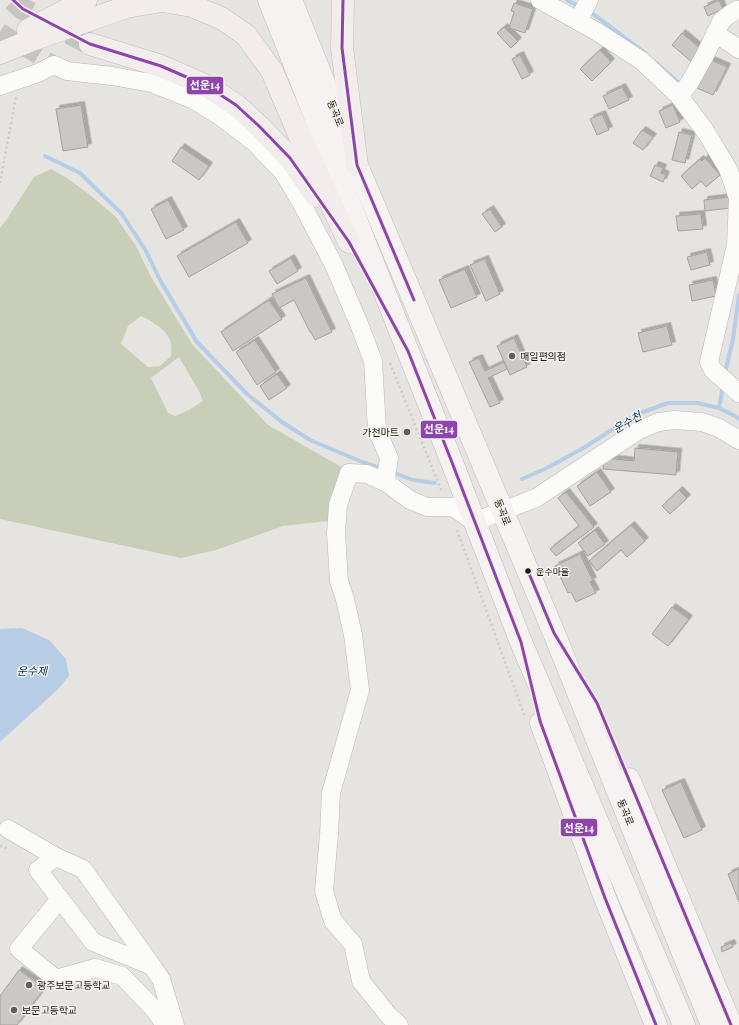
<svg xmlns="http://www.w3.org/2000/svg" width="739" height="1025" font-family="'Playfair Display','Noto Sans KR',serif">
<defs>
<filter id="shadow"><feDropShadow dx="3.5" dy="-3.5" stdDeviation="0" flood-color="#0004"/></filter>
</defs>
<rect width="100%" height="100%" fill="#e6e4e1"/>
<!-- green -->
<path fill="#c9ceb8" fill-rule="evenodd" d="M 51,169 L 67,178 L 90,195 L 116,217 L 136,246 L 150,275 L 192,344 L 268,425 L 345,469 L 333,499 L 328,521 L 283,526 L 216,550 L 181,558 L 0,519 L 0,228 L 7,219 L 34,177 ZM 141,316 C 152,321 165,329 170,340 C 172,345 171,352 171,356 L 160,366 L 148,367 L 121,344 L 128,326 ZM 179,357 L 199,391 L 203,401 L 189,410 L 175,416 L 168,413 L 151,378 Z"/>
<!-- water -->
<path fill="#b7cce5" d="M 22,628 L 49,640 L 66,659 L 69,676 L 57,690 L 0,742 L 0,629 Z"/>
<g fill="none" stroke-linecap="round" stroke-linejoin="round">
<!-- stream -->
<g stroke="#b7cce5" stroke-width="4">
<path d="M 567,0 L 580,7"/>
<path d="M 588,11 L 596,16 L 644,52"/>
<path d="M 655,62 L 681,85"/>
<path d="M 45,156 L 80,173 L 122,214 L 146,251 L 160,280 L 197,342 L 247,394 L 282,422 L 310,440 L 362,462 L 383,469"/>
<path d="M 725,373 L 733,339 L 739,295"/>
<path d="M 719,408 L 723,386"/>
<path d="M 392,472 L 413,480 L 435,483"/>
<path d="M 522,479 L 549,467 L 585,447 L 635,415 L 668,403 L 697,403 L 719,408 L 735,416 L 739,419"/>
</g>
</g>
<!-- building -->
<g fill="#c9c8c6" stroke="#a3a19f" filter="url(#shadow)">
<path d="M 719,0 L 723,9 L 708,16 L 704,7 Z"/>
<path d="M 514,3 L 533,9 L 525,33 L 509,28 L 514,12 L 511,11 Z"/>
<path d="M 504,27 L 518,41 L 511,48 L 497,33 Z"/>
<path d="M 682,33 L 701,49 L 694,64 L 672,45 Z"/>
<path d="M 600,50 L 611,62 L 592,81 L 580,69 Z"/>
<path d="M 520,55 L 530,75 L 522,79 L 512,59 Z"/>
<path d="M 711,60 L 727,67 L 713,95 L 697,88 Z"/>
<path d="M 622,87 L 629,100 L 609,109 L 603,96 Z"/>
<path d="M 81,105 L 88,147 L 63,151 L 56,109 Z"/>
<path d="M 673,105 L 680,122 L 666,128 L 659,111 Z"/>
<path d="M 602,114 L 609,130 L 597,135 L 590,119 Z"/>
<path d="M 642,130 L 653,137 L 643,150 L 633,143 Z"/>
<path d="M 679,132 L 692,135 L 685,163 L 672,160 Z"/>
<path d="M 181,147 L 209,166 L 199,180 L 172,161 Z"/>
<path d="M 705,158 L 720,175 L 706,187 L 701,181 L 692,189 L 681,176 L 700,159 L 702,161 Z"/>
<path d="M 655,165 L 663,168 L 661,173 L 666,175 L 663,182 L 650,176 Z"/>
<path d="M 729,197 L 730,208 L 705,211 L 704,200 Z"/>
<path d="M 168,200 L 184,230 L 166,239 L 151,209 Z"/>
<path d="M 490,209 L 502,227 L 495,232 L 482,214 Z"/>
<path d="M 701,214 L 703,229 L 678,231 L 676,216 Z"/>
<path d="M 236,222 L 248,243 L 189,277 L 177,256 Z"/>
<path d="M 707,252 L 710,265 L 691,270 L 687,257 Z"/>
<path d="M 291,258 L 298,271 L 277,284 L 269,271 Z"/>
<path d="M 485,259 L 500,294 L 486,301 L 470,265 Z"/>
<path d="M 465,269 L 477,297 L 451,308 L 439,280 Z"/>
<path d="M 306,278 L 332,332 L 315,340 L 311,332 L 310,332 L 294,300 L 279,308 L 272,294 Z"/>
<path d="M 713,280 L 716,296 L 692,301 L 689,285 Z"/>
<path d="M 269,300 L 282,319 L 233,351 L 221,332 Z"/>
<path d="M 667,326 L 672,345 L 643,352 L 638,333 Z"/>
<path d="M 514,338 L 527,367 L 510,375 L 497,346 Z"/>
<path d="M 255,340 L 276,372 L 257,385 L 236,352 Z"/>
<path d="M 479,358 L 485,371 L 504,362 L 507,369 L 488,378 L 500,403 L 490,407 L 469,362 Z"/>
<path d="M 277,374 L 287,388 L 269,400 L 260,386 Z"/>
<path d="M 635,448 L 678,452 L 676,475 L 603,469 L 604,458 L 634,461 Z"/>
<path d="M 597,472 L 611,492 L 590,506 L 577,486 Z"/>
<path d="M 679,490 L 687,498 L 670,514 L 662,506 Z"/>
<path d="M 566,492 L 594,527 L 556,556 L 550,549 L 579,526 L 558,498 Z"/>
<path d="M 631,525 L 645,541 L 627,557 L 621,550 L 597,571 L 589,561 Z"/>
<path d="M 595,530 L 605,544 L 588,556 L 578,543 Z"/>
<path d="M 580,554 L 593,581 L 590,582 L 596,593 L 576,602 L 571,592 L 568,593 L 555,566 Z"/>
<path d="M 672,607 L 689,619 L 668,646 L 652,634 Z"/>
<path d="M 681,782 L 702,830 L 684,838 L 662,790 Z"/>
<path d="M 739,869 L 739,902 L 728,874 Z"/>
<path d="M 731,943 L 733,947 L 722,952 L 721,947 Z"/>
<path d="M 19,970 L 45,988 L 17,1025 L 0,1025 L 0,996 Z"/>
</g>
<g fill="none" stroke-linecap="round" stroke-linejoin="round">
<!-- minor-tunnel -->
<path stroke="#c7c5c2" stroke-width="18" stroke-dasharray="18 9" stroke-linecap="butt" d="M 0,32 L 54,65"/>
<!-- highway-tunnel -->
<path stroke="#c7c5c2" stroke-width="22" stroke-dasharray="22 11" stroke-linecap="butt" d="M 13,0 L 23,9 L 90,44"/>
<defs>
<g id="minor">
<path d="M 540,0 L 596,31 L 642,61 L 679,96 L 706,132 L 728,169 L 738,198 L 736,245 L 709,362 L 713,370 L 739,393"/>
<path d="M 578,21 L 589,0"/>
<path d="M 715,33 L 739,49"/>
<path d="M 0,86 L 38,73 L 54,65 L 67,71 L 112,76 L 151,83 L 194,100 L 220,116 L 253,141 L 283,172 L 302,204 L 333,263 L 359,324 L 373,361 L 377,430 L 389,458 L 386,477 L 387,483 L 410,500 L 427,507 L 453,507 L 474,522 L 536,498 L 639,430 L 659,422 L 674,420 L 702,422 L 719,428 L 739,440"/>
<path d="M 679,96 L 689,84 L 704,57 L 722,20 L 736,10 L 739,10"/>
<path d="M 387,483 L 367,474 L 349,473 L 338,505 L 336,533 L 339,581 L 345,599 L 353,635 L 360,690 L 331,793 L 329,834 L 324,891 L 333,921 L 353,944 L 361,981 L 389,1016 L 399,1025"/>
<path d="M 8,829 L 56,857"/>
<path d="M 60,899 L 19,949 L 56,979 L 95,968 L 122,976 L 154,1009 L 165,1025"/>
<path d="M 152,966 L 93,942 L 38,870 L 56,857 L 83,869 L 152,966 L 161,979 L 175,1025"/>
</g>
<g id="major">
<path d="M 269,0 L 453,465 L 521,642 L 684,1025"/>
<path d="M 291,0 L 357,165 L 554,633 L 712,1025"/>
<path d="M 541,723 L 605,898 L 656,1025"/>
<path d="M 629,779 L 731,1025"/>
</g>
<g id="highway">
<path d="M 343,0 L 342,48 L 357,165"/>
<path d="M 28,30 L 86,0"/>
<path d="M 90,44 L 161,66 L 207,86 L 236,105 L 259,126 L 290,158 L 316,196"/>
<path d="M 0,53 L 32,40 L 126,7 L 162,1 L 192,6 L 221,18 L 246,35 L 272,71 L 300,137 L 349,242"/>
</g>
</defs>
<!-- minor casing -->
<use href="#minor" stroke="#bab9b7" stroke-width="19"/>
<!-- major casing -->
<use href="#major" stroke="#bfbebd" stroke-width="23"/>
<!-- highway casing -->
<use href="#highway" stroke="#bfbebd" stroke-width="23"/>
<!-- path -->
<g stroke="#ccc" stroke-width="2.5" stroke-dasharray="2 3" stroke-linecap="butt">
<path d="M 0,183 L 16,96"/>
<path d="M 390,363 L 442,492"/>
<path d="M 457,530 L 525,717"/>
<path d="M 0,846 L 9,849"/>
</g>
<!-- minor -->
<use href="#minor" stroke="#fbfbfa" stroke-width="18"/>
<!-- major -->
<use href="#major" stroke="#f6f2f2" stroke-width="22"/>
<!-- highway -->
<use href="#highway" stroke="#f3eced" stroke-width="22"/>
<defs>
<g id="bus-1">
<path d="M 13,0 L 23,9 L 90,44 L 161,66 L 207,86 L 236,105 L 259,126 L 290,158 L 349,242 L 408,351 L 453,465 L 521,642 L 540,721 L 605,898 L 656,1025"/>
<path d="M 343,0 L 342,48 L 357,165 L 414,300"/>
<path d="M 528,571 L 554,633 L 597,703 L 731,1025"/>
</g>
</defs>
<!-- bus-1 casing -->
<use href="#bus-1" stroke="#f5f2ec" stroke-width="6"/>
<!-- bus-1 -->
<use href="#bus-1" stroke="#8e44ad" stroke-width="3"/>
</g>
<!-- markers -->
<g fill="#605f5c" stroke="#f5f2ec" stroke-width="1.5">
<circle cx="512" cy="356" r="4"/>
<circle cx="407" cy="432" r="4"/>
<circle cx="29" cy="985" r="4"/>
<circle cx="14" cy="1010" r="4"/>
</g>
<circle fill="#181715" stroke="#f5f2ec" stroke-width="1.5" cx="528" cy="571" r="3.5"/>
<g text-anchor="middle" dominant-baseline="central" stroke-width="3" stroke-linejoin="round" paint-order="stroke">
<!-- bus labels -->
<g font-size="9" fill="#181715" stroke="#f5f2ec" text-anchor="start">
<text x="536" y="571">운수마을</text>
</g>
<!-- street labels -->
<g font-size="10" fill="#181715" stroke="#f5f2ec">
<text transform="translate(336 113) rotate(68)">동곡로</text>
<text transform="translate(503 512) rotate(67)">동곡로</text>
<text transform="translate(626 812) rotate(68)">동곡로</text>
</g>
<!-- poi labels -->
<g font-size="10" fill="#181715" stroke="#f5f2ec" text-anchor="start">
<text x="520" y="356">매일편의점</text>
<text x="399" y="432" text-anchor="end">가천마트</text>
<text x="37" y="985">광주보문고등학교</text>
<text x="22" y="1010">보문고등학교</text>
</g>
<!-- water labels -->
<g font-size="11" font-style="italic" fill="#00305c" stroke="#f5f2ec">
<text transform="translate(627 422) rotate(-30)">운수천</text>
<text x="32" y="670">운수제</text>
</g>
</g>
<g stroke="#f5f2ec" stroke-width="1.5">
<rect x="186" y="76" width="38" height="19" rx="4" fill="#8e44ad"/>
<rect x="420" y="420" width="38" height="19" rx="4" fill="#8e44ad"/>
<rect x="560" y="818" width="38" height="19" rx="4" fill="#8e44ad"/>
</g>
<g font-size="11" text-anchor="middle" font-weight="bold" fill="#fff">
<text x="205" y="89">선운14</text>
<text x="439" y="433">선운14</text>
<text x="579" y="832">선운14</text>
</g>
</svg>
